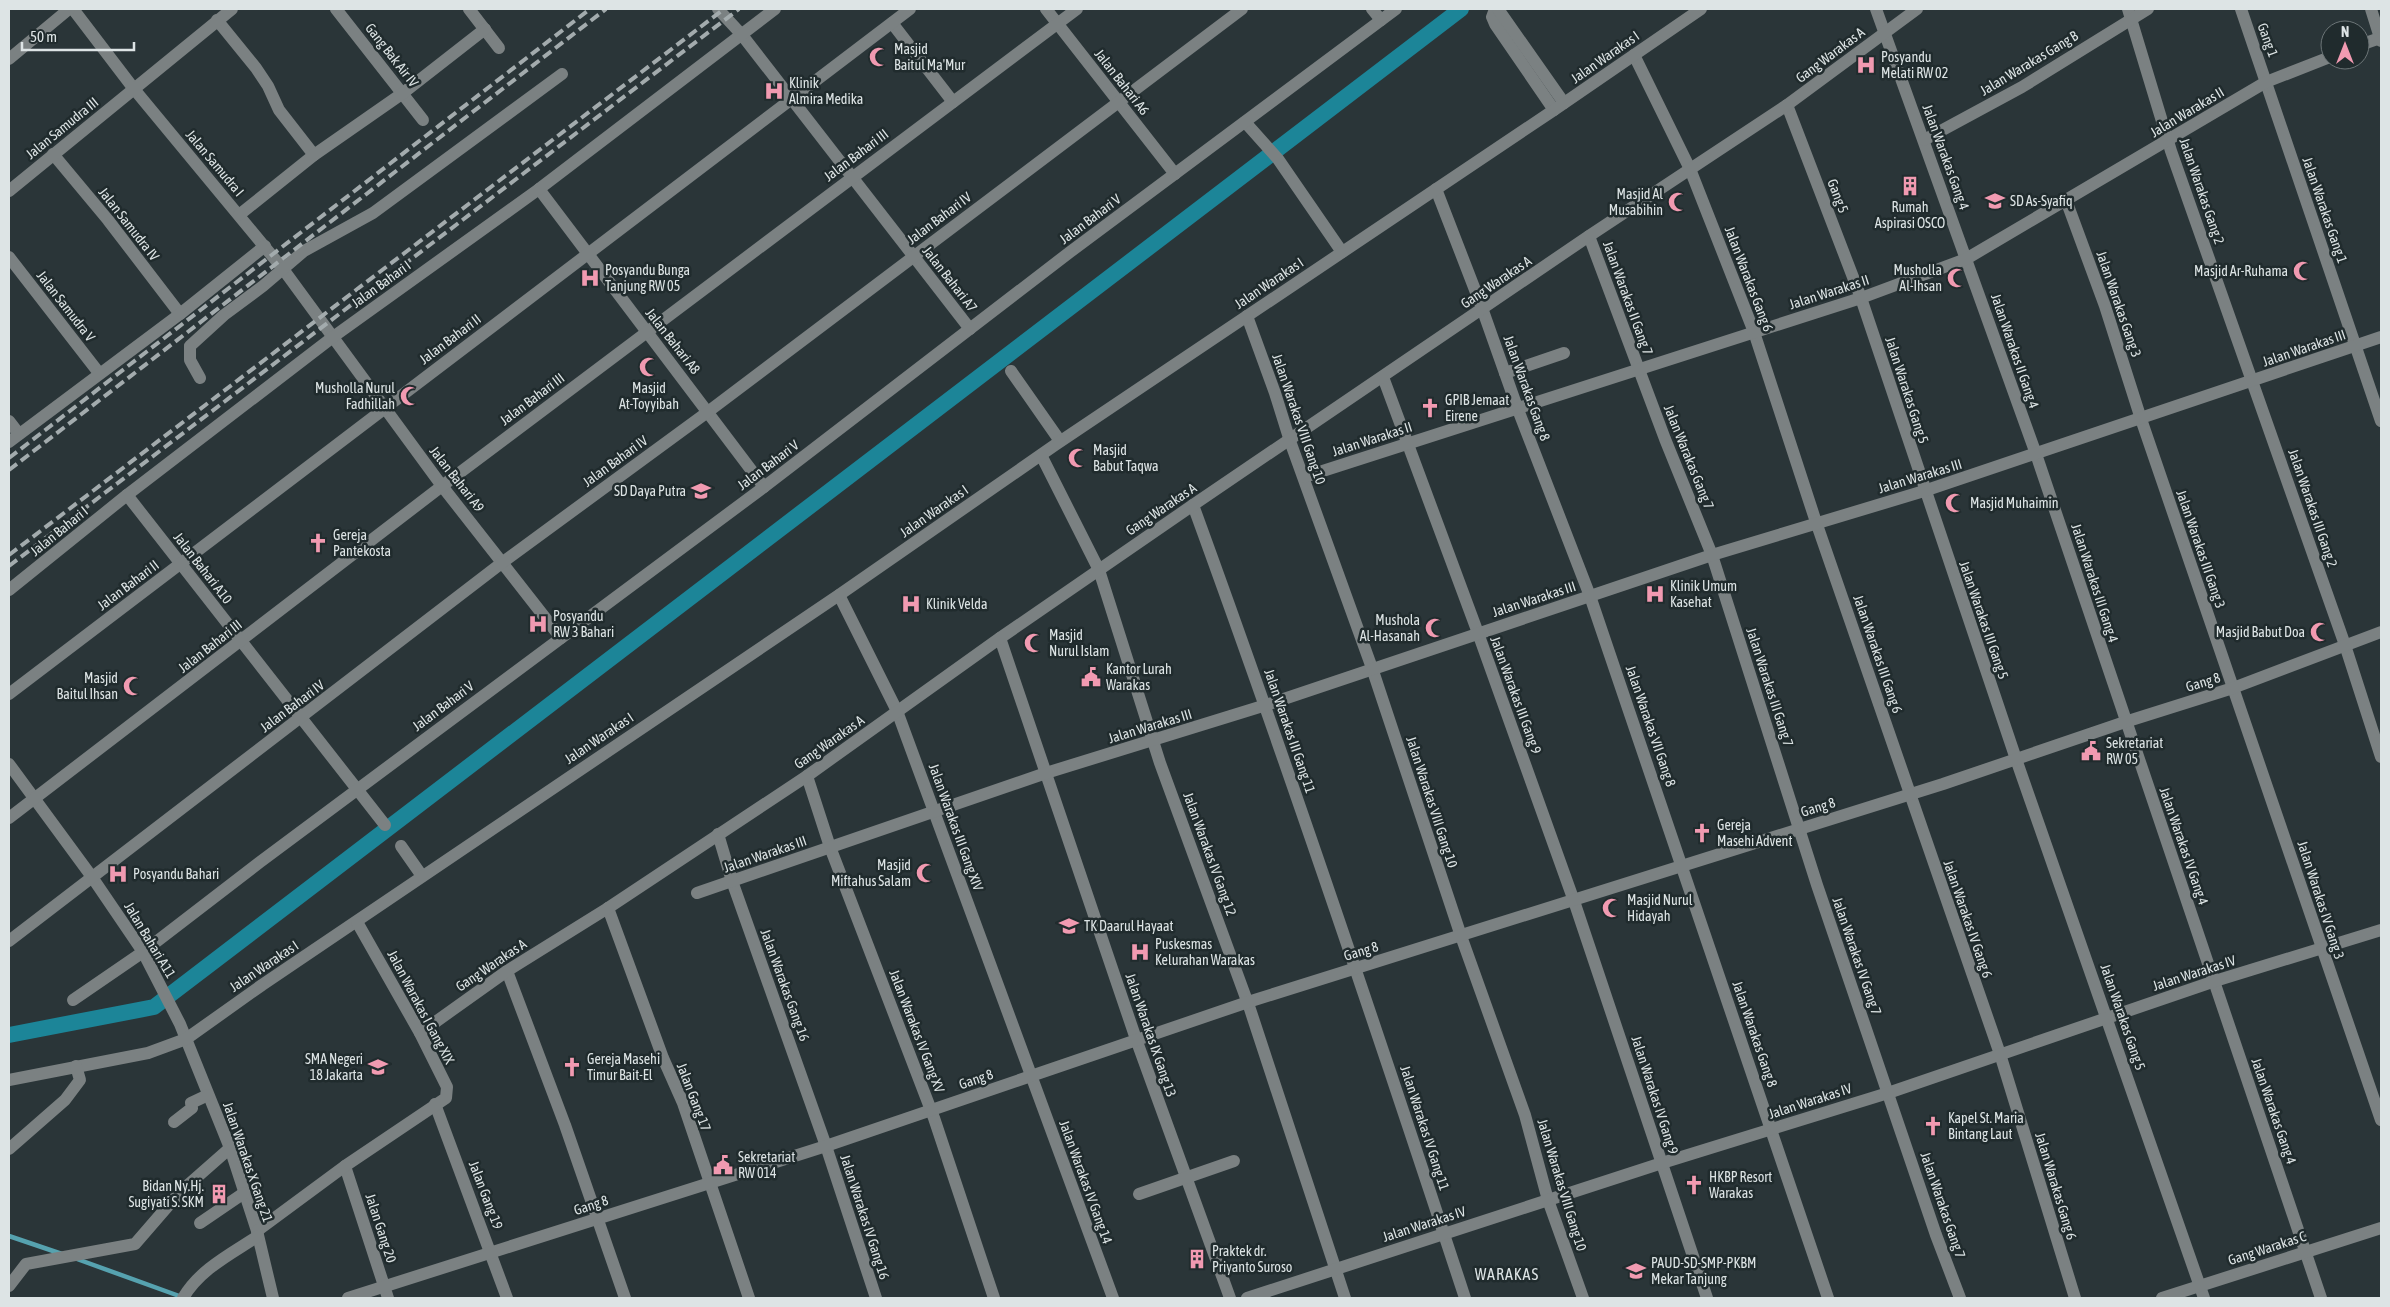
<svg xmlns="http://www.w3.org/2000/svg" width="2390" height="1307" font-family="'Asap Condensed',sans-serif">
<rect width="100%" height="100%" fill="#2a3538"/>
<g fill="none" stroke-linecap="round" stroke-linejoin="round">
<!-- stream -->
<g stroke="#56a2af" stroke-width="4.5">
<path d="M 9,1236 L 62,1254"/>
<path d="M 77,1259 L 182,1297"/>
</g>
<!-- canal -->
<path stroke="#1c8598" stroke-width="16" d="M 9,1035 L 154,1007 L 1461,9"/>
<!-- minor -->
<g stroke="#7b8182" stroke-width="12">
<path d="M 73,9 L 134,89 L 283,269 L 442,486 L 561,638"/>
<path d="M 336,9 L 423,120"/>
<path d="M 469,9 L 499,48"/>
<path d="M 718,9 L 742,35 L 970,329"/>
<path d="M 1046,9 L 1175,174"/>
<path d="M 1372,9 L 1381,20"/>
<path d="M 1495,9 L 1492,17 L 1495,24 L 1554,110"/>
<path d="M 1498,9 L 1564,103"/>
<path d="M 1876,9 L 2036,454 L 2321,1298"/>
<path d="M 2128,9 L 2171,151 L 2345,645 L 2381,757"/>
<path d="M 2241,9 L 2381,421"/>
<path d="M 2371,9 L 2381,41"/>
<path d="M 217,20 L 256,68 L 268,86 L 279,110 L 314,155"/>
<path d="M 892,23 L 953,102"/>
<path d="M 2360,45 L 2380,38"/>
<path d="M 1634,55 L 1690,169 L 1754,332 L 1814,516 L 2000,1054 L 2075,1298"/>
<path d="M 9,59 L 69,9"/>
<path d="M 1787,105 L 1861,298 L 2016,759 L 2204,1298"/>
<path d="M 1245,122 L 1278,159 L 1342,252"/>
<path d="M 1924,140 L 2022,87 L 2148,9"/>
<path d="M 53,154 L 108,220 L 180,314"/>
<path d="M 539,189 L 764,487"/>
<path d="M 1436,189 L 1482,308 L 1517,407 L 1590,596 L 1828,1298"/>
<path d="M 9,191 L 232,9"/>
<path d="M 2066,200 L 2105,306 L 2141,419 L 2381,1120"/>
<path d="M 239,215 L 314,155 L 403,93 L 485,29"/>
<path d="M 1589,236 L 1665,439 L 1712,555 L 1817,885 L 1936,1235 L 1960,1298"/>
<path d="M 9,257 L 99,373"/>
<path d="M 1247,316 L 1275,393 L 1290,441 L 1372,668 L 1461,936 L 1525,1115 L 1548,1200 L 1583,1298"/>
<path d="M 1011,371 L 1060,441"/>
<path d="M 1505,373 L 1564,353"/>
<path d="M 1383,377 L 1478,633 L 1574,901 L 1707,1298"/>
<path d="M 200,378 L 190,360 L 190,346 L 224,315 L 263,286 L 304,251 L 373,213 L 562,74"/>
<path d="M 9,421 L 19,434"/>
<path d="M 9,442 L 180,314 L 265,246"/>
<path d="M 1041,455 L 1099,570 L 1160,763 L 1250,1009 L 1345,1298"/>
<path d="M 1304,477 L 1861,298 L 1966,259 L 2266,82 L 2330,57"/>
<path d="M 127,495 L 385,825"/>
<path d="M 1193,505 C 1289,768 1378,1033 1465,1298"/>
<path d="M 9,590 L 127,495 L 333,337 L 539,189 L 775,9"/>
<path d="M 839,595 L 897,711 L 1113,1298"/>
<path d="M 1000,638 L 1136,1039 L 1230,1298"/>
<path d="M 9,694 L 910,9"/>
<path d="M 9,764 L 92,877 L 143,952 L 180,1024 L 230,1148 L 257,1231 L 273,1298"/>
<path d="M 807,776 L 830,847 L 934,1118 L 994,1298"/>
<path d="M 9,818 L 442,486 L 1077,9"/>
<path d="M 718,834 L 732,881 L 826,1146 L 876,1298"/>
<path d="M 401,846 L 422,876"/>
<path d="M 697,893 L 1046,773 L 1266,705 L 1712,555 L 1924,491 L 2381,337"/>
<path d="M 608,908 L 663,1058 L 683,1103 L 749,1298"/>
<path d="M 9,941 L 503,562 L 709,411 L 1242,9"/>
<path d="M 156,942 L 260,862 L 764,487 L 1070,252 L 1396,9"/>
<path d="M 507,971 L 565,1125 L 625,1298"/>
<path d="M 73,1000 L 143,952"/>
<path d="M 420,1033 L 507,971 L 608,908 L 807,776 L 1000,638 L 1193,505 L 1589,236 L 1787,105 L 1917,9"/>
<path d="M 9,1080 L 148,1053 L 186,1039 L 262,985 L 839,595 L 1055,445 L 1554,110 L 1701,9"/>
<path d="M 435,1104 L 507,1298"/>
<path d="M 174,1122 L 192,1108 L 191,1103 L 208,1095"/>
<path d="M 9,1149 L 65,1100 L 80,1080 L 76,1066"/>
<path d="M 345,1166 L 388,1298"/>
<path d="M 1139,1194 L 1234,1161"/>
<path d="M 200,1223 L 244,1193"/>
<path d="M 257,1231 L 345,1166 L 446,1098 L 447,1087 L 420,1033 L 357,922"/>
<path d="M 9,1286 L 26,1264 L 135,1244 L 180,1192 L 230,1148"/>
<path d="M 183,1298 C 200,1269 231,1254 258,1236"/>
<path d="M 348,1298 L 826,1146 L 1248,1002 L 1943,784 L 2125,722 L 2233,688 L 2381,632"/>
<path d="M 1247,1298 L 1662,1163 L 1888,1093 L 2215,981 L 2381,930"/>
<path d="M 2162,1298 L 2381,1228"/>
</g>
<!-- rail -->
<g stroke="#a3abad" stroke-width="4" stroke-dasharray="10 5" stroke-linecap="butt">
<path d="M 9,458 L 590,9"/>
<path d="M 9,470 L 606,9"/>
<path d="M 9,555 L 724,9"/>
<path d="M 9,566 L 739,9"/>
</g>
</g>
<!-- icons -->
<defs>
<symbol id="mosque-bare" viewBox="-9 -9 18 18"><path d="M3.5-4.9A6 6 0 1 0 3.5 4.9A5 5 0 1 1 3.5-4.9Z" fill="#f19ab1" stroke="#202b2d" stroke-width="2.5" paint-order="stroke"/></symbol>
<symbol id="hospital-bare" viewBox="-9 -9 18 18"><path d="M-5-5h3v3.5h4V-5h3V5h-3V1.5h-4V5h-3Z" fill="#f19ab1" stroke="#202b2d" stroke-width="2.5" paint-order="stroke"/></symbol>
<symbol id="building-bare" viewBox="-9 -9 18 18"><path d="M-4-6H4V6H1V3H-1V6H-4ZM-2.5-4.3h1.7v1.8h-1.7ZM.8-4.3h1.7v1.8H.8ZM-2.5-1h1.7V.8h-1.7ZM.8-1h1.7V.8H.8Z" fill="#f19ab1" stroke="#202b2d" stroke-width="2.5" paint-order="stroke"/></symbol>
<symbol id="school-bare" viewBox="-9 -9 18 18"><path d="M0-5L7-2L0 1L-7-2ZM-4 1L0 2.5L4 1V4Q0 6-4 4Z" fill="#f19ab1" stroke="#202b2d" stroke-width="2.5" paint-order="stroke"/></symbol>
<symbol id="church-bare" viewBox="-9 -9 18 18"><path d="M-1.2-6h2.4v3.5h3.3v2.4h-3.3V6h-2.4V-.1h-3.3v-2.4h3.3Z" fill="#f19ab1" stroke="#202b2d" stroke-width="2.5" paint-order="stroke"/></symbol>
<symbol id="civic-bare" viewBox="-9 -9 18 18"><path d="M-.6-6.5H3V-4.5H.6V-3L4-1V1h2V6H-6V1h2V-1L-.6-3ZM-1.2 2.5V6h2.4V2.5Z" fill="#f19ab1" stroke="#202b2d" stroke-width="2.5" paint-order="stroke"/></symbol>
</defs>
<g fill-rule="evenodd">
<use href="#mosque-bare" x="865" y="43" width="28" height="28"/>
<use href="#hospital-bare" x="1852" y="51" width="28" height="28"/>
<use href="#hospital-bare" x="760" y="77" width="28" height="28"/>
<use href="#building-bare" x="1896" y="172" width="28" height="28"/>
<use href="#school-bare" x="1981" y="187" width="28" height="28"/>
<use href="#mosque-bare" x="1664" y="188" width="28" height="28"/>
<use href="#mosque-bare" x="2289" y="257" width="28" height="28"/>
<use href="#hospital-bare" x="576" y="264" width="28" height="28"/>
<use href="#mosque-bare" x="1943" y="264" width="28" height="28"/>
<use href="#mosque-bare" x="635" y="353" width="28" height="28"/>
<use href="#mosque-bare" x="396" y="382" width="28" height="28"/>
<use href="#church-bare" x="1416" y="394" width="28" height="28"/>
<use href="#mosque-bare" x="1064" y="444" width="28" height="28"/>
<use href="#school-bare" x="687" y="477" width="28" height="28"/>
<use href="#mosque-bare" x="1941" y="489" width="28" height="28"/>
<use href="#church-bare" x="304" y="529" width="28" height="28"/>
<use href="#hospital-bare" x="1641" y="580" width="28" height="28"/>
<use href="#hospital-bare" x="897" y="590" width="28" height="28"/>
<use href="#hospital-bare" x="524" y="610" width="28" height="28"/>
<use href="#mosque-bare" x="1421" y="614" width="28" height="28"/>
<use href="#mosque-bare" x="2306" y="618" width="28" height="28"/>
<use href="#mosque-bare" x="1020" y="629" width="28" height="28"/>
<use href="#civic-bare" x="1077" y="663" width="28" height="28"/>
<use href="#mosque-bare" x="119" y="672" width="28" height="28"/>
<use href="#civic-bare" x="2077" y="737" width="28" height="28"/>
<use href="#church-bare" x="1688" y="819" width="28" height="28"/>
<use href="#mosque-bare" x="912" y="859" width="28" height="28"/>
<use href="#hospital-bare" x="104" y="860" width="28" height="28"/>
<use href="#mosque-bare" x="1598" y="894" width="28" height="28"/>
<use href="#school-bare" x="1055" y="912" width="28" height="28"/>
<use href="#hospital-bare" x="1126" y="938" width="28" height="28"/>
<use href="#school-bare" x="364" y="1053" width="28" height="28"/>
<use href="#church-bare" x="558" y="1053" width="28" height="28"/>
<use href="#church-bare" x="1919" y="1112" width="28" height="28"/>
<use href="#civic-bare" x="709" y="1151" width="28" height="28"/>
<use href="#church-bare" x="1680" y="1171" width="28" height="28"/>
<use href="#building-bare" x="205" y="1180" width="28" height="28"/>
<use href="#building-bare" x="1183" y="1245" width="28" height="28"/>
<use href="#school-bare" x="1622" y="1257" width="28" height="28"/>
</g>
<g text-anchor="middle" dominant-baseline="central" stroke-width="5" stroke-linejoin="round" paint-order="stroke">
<!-- street labels -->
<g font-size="14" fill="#dde4e5" stroke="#202b2d">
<text transform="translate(2268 40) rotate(70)">Gang 1</text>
<text transform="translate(392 55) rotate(52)">Gang Bak Air IV</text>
<text transform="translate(1830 55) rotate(-37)">Gang Warakas A</text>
<text transform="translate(1605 57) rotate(-35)">Jalan Warakas I</text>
<text transform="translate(2029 63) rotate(-31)">Jalan Warakas Gang B</text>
<text transform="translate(1122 82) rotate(52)">Jalan Bahari A6</text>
<text transform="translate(2187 112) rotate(-31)">Jalan Warakas II</text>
<text transform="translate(62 128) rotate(-39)">Jalan Samudra III</text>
<text transform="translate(856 155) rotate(-37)">Jalan Bahari III</text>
<text transform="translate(1946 157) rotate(70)">Jalan Warakas Gang 4</text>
<text transform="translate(215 163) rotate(50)">Jalan Samudra I</text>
<text transform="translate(2202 191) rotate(71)">Jalan Warakas Gang 2</text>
<text transform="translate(1838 196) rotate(69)">Gang 5</text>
<text transform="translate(2325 210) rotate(71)">Jalan Warakas Gang 1</text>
<text transform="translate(939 218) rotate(-37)">Jalan Bahari IV</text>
<text transform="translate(1090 219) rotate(-37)">Jalan Bahari V</text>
<text transform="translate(129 224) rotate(52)">Jalan Samudra IV</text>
<text transform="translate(950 279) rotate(52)">Jalan Bahari A7</text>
<text transform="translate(1749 279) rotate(69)">Jalan Warakas Gang 6</text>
<text transform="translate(1496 282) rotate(-34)">Gang Warakas A</text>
<text transform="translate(1269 283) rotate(-34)">Jalan Warakas I</text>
<text transform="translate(381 284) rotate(-36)">Jalan Bahari I</text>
<text transform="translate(1829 292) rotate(-18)">Jalan Warakas II</text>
<text transform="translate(1628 298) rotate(70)">Jalan Warakas II Gang 7</text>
<text transform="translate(2119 304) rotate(71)">Jalan Warakas Gang 3</text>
<text transform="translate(66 306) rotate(52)">Jalan Samudra V</text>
<text transform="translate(450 339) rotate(-37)">Jalan Bahari II</text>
<text transform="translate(673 341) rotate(52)">Jalan Bahari A8</text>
<text transform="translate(2304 348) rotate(-19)">Jalan Warakas III</text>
<text transform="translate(2015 351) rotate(71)">Jalan Warakas II Gang 4</text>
<text transform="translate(1527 388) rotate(70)">Jalan Warakas Gang 8</text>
<text transform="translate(1907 390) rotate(72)">Jalan Warakas Gang 5</text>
<text transform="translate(532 399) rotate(-37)">Jalan Bahari III</text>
<text transform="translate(1299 419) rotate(71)">Jalan Warakas VIII Gang 10</text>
<text transform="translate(1372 439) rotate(-18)">Jalan Warakas II</text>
<text transform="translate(1689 457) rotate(68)">Jalan Warakas Gang 7</text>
<text transform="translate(615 461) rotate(-36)">Jalan Bahari IV</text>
<text transform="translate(768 465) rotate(-37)">Jalan Bahari V</text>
<text transform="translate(1920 476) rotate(-17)">Jalan Warakas III</text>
<text transform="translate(457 479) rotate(52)">Jalan Bahari A9</text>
<text transform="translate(2313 508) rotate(71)">Jalan Warakas III Gang 2</text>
<text transform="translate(1161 509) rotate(-34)">Gang Warakas A</text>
<text transform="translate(934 511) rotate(-35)">Jalan Warakas I</text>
<text transform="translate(59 531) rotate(-39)">Jalan Bahari I</text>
<text transform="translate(2201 549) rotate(71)">Jalan Warakas III Gang 3</text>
<text transform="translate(203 568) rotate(52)">Jalan Bahari A10</text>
<text transform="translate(2095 583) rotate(72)">Jalan Warakas III Gang 4</text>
<text transform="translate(128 585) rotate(-37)">Jalan Bahari II</text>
<text transform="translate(1534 599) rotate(-18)">Jalan Warakas III</text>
<text transform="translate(1984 620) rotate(71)">Jalan Warakas III Gang 5</text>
<text transform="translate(210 646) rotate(-38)">Jalan Bahari III</text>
<text transform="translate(1878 654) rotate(71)">Jalan Warakas III Gang 6</text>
<text transform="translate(2203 682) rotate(-17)">Gang 8</text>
<text transform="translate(1770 687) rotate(72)">Jalan Warakas III Gang 7</text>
<text transform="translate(1516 695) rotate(70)">Jalan Warakas III Gang 9</text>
<text transform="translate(292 706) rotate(-37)">Jalan Bahari IV</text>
<text transform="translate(443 706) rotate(-37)">Jalan Bahari V</text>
<text transform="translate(1150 726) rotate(-17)">Jalan Warakas III</text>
<text transform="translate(1651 726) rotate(71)">Jalan Warakas VII Gang 8</text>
<text transform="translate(1290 731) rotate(71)">Jalan Warakas III Gang 11</text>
<text transform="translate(599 738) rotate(-34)">Jalan Warakas I</text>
<text transform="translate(829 742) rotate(-35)">Gang Warakas A</text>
<text transform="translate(1432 802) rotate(72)">Jalan Warakas VIII Gang 10</text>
<text transform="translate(1818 807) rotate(-17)">Gang 8</text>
<text transform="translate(956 827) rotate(70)">Jalan Warakas III Gang XIV</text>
<text transform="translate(2184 846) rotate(71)">Jalan Warakas IV Gang 4</text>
<text transform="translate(765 854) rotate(-19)">Jalan Warakas III</text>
<text transform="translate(1210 854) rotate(70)">Jalan Warakas IV Gang 12</text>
<text transform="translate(2321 900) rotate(72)">Jalan Warakas IV Gang 3</text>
<text transform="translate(1968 919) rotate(71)">Jalan Warakas IV Gang 6</text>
<text transform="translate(150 940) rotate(59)">Jalan Bahari A11</text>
<text transform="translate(1361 951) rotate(-17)">Gang 8</text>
<text transform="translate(1857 956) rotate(71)">Jalan Warakas IV Gang 7</text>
<text transform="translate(491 965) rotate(-34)">Gang Warakas A</text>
<text transform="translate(264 966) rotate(-34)">Jalan Warakas I</text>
<text transform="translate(2194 973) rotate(-18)">Jalan Warakas IV</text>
<text transform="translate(785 985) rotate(70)">Jalan Warakas Gang 16</text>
<text transform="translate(421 1007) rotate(62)">Jalan Warakas I Gang XIX</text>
<text transform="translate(2123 1017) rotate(71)">Jalan Warakas Gang 5</text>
<text transform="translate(917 1031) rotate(69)">Jalan Warakas IV Gang XV</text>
<text transform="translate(1755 1034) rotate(71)">Jalan Warakas Gang 8</text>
<text transform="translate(1151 1035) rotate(71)">Jalan Warakas IX Gang 13</text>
<text transform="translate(976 1079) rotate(-19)">Gang 8</text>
<text transform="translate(1655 1095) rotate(72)">Jalan Warakas IV Gang 9</text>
<text transform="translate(694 1097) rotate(69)">Jalan Gang 17</text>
<text transform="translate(1810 1101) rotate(-18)">Jalan Warakas IV</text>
<text transform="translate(2274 1111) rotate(71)">Jalan Warakas Gang 4</text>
<text transform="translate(1425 1128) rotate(72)">Jalan Warakas IV Gang 11</text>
<text transform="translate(248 1162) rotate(71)">Jalan Warakas X Gang 21</text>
<text transform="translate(1086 1182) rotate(70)">Jalan Warakas IV Gang 14</text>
<text transform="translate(1562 1185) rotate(73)">Jalan Warakas VIII Gang 10</text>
<text transform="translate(2056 1186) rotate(73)">Jalan Warakas Gang 6</text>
<text transform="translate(486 1195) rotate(69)">Jalan Gang 19</text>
<text transform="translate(591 1205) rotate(-18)">Gang 8</text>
<text transform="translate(1943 1205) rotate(71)">Jalan Warakas Gang 7</text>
<text transform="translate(865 1217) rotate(72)">Jalan Warakas IV Gang 16</text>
<text transform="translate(1424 1224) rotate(-18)">Jalan Warakas IV</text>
<text transform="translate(381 1228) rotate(72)">Jalan Gang 20</text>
<text transform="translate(2267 1248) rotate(-18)">Gang Warakas C</text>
</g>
<!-- poi labels -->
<g font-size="14" fill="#dde4e5" stroke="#202b2d" text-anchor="start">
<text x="894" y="49">Masjid<tspan x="894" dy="16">Baitul Ma'Mur</tspan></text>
<text x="1881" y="57">Posyandu<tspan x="1881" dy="16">Melati RW 02</tspan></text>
<text x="789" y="83">Klinik<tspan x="789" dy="16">Almira Medika</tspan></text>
<text x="1663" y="194" text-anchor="end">Masjid Al<tspan x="1663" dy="16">Musabihin</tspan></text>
<text x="2010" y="201">SD As-Syafiq</text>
<text x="1910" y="207" text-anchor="middle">Rumah<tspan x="1910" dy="16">Aspirasi OSCO</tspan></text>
<text x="605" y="270">Posyandu Bunga<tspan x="605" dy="16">Tanjung RW 05</tspan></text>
<text x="1942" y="270" text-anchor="end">Musholla<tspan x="1942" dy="16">Al-Ihsan</tspan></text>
<text x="2288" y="271" text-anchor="end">Masjid Ar-Ruhama</text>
<text x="395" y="388" text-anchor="end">Musholla Nurul<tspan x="395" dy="16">Fadhillah</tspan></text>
<text x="649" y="388" text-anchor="middle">Masjid<tspan x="649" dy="16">At-Toyyibah</tspan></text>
<text x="1445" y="400">GPIB Jemaat<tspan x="1445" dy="16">Eirene</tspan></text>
<text x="1093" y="450">Masjid<tspan x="1093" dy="16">Babut Taqwa</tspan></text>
<text x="686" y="491" text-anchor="end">SD Daya Putra</text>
<text x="1970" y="503">Masjid Muhaimin</text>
<text x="333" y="535">Gereja<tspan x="333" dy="16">Pantekosta</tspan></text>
<text x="1670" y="586">Klinik Umum<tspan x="1670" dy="16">Kasehat</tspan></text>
<text x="926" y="604">Klinik Velda</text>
<text x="553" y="616">Posyandu<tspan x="553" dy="16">RW 3 Bahari</tspan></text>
<text x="1420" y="620" text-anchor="end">Mushola<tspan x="1420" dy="16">Al-Hasanah</tspan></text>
<text x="2305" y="632" text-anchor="end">Masjid Babut Doa</text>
<text x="1049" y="635">Masjid<tspan x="1049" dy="16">Nurul Islam</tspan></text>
<text x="1106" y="669">Kantor Lurah<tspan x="1106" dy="16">Warakas</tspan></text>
<text x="118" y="678" text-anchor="end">Masjid<tspan x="118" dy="16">Baitul Ihsan</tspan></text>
<text x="2106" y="743">Sekretariat<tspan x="2106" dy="16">RW 05</tspan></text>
<text x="1717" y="825">Gereja<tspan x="1717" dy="16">Masehi Advent</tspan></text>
<text x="911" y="865" text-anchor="end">Masjid<tspan x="911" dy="16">Miftahus Salam</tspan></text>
<text x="133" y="874">Posyandu Bahari</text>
<text x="1627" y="900">Masjid Nurul<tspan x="1627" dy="16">Hidayah</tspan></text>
<text x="1084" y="926">TK Daarul Hayaat</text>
<text x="1155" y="944">Puskesmas<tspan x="1155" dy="16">Kelurahan Warakas</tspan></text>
<text x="363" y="1059" text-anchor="end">SMA Negeri<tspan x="363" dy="16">18 Jakarta</tspan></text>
<text x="587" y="1059">Gereja Masehi<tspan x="587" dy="16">Timur Bait-El</tspan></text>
<text x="1948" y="1118">Kapel St. Maria<tspan x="1948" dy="16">Bintang Laut</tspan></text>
<text x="738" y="1157">Sekretariat<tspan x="738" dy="16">RW 014</tspan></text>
<text x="1709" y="1177">HKBP Resort<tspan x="1709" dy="16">Warakas</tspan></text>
<text x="204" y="1186" text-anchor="end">Bidan Ny.Hj.<tspan x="204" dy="16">Sugiyati S. SKM</tspan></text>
<text x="1212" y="1251">Praktek dr.<tspan x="1212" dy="16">Priyanto Suroso</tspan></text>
<text x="1651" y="1263">PAUD-SD-SMP-PKBM<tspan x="1651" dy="16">Mekar Tanjung</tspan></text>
</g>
<!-- quarter labels -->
<g font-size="16" letter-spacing="1" fill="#dde4e5" stroke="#202b2d">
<text x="1507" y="1274">WARAKAS</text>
</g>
</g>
<!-- border -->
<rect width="2390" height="1307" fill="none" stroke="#dde4e5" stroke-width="20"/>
<!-- north arrow -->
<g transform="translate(2345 45)"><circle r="24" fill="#202b2d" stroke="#6c7577"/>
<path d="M0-4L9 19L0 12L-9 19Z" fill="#f19ab1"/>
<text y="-8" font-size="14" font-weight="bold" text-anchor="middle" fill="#dde4e5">N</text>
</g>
<!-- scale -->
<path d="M22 42v8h112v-8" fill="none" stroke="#dde4e5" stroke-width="2.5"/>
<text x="30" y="42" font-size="15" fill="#dde4e5" stroke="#202b2d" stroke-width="4" paint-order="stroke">50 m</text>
</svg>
